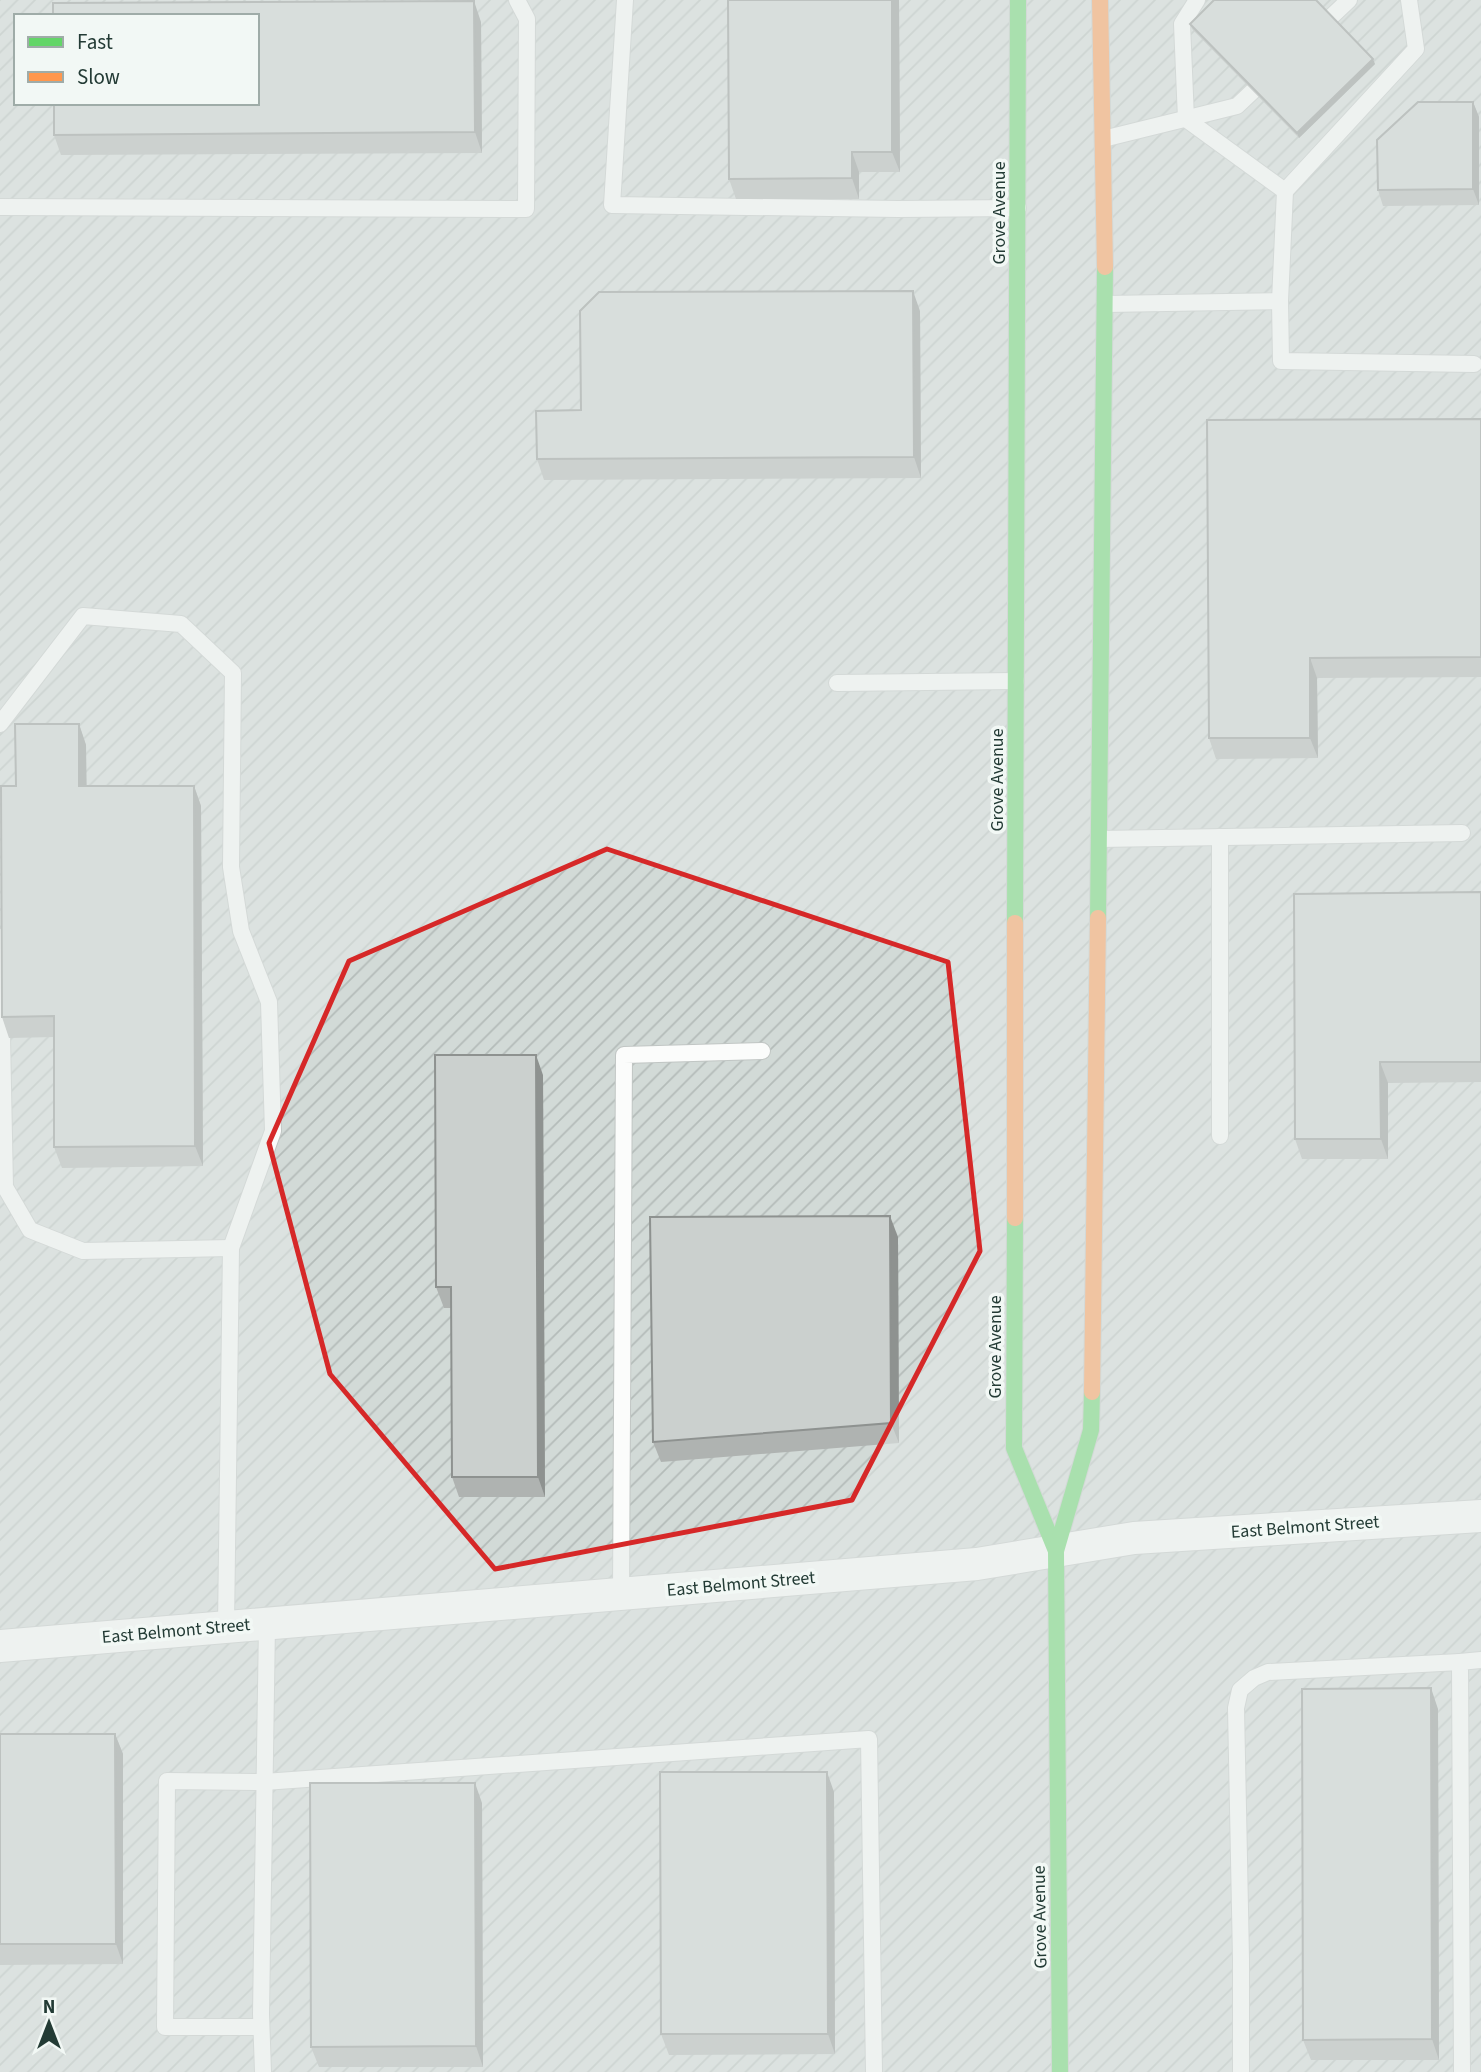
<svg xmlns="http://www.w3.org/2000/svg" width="1481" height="2072" font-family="'Source Sans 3',sans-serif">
<defs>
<pattern id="industrial-furrows" width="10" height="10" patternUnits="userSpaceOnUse" patternTransform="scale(1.75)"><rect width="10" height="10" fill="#d2dad7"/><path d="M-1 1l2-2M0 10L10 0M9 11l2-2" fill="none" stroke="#b4bcb9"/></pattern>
</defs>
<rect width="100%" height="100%" fill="#e4e9e7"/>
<!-- industrial -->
<path fill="url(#industrial-furrows)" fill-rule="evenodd" d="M 0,0 L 1481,0 L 1481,2072 L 0,2072 ZM 16,16 L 257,16 L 257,103 L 16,103 Z"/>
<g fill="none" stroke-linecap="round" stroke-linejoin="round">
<defs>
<g id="lane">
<path d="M 625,0 L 612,205 L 898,209 L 1018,208"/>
<path d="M 1332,16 L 1349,0"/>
<path d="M 1103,139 L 1237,106 L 1254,90"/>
<path d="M 1285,191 L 1416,49 L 1409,0"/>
<path d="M 0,207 L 526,209 L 527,19 L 517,0"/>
<path d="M 1280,301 L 1281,361 L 1474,364"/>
<path d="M 1106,304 L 1280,301 L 1285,191 L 1186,119 L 1182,24 L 1197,0"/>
<path d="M 837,683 L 1016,681"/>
<path d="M 0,724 L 83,616 L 181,624 L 233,673 L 231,867 L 241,931 L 269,1002 L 273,1131 L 231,1248 L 226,1626"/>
<path d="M 1220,837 L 1220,1136"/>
<path d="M 1099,839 L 1462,833"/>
<path d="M 0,937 L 5,1187 L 30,1230 L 83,1251 L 231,1248"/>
<path d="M 621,1594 L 624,1055 L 762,1051"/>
<path d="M 261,2027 L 165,2027 L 167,1781 L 264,1782 L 869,1739 L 874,2072"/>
<path d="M 263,2072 L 261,2014 L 267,1624"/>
<path d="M 1241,2072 L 1241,1959 L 1236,1708 L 1240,1690 L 1254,1678 L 1268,1672 L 1460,1662"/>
<path d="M 1462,2072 L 1460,1662 L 1481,1660"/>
</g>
<path id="street" d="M 0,1646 L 977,1564 L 1134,1538 L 1481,1516"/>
<g id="fast">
<path d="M 1098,918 L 1105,267"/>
<path d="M 1015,923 L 1018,0"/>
<path d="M 1015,1218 L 1014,1448 L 1056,1551"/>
<path d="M 1060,2072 L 1056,1551 L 1091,1430 L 1092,1392"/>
</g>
<g id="slow">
<path d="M 1100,0 L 1105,267"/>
<path d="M 1015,1218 L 1015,923"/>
<path d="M 1092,1392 L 1098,918"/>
</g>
</defs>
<!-- lane casing -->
<use href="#lane" stroke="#c1c6c4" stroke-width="18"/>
<!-- street casing -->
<use href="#street" stroke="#c1c6c4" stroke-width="34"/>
<!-- fast casing -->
<use href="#fast" stroke="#c0c6c4" stroke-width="18"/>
<!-- slow casing -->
<use href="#slow" stroke="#c0c6c4" stroke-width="18"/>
<!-- lane -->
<use href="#lane" stroke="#fbfcfb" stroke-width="16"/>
<!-- street -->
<use href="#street" stroke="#fbfcfb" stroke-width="32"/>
<!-- fast -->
<use href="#fast" stroke="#63d668" stroke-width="16"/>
<!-- slow -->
<use href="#slow" stroke="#ff974d" stroke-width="16"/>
</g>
<!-- wall -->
<g fill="#afb3b1">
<path d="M 899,0 L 900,172 L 859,172 L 859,199 L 736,199 L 729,179 Z"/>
<path d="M 481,22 L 482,153 L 61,155 L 54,135 Z"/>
<path d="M 1190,24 L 1375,64 L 1299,138 L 1192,29 Z"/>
<path d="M 1473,102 L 1479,117 L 1479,205 L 1383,206 L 1378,190 Z"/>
<path d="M 920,311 L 921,478 L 544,480 L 537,459 L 581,410 Z"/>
<path d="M 1481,419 L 1481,677 L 1317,678 L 1318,758 L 1216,759 L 1209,738 Z"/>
<path d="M 79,724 L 86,745 L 86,786 L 194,786 L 201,806 L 203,1166 L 62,1168 L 54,1147 L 54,1037 L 9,1038 L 2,1017 Z"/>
<path d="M 1481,892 L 1481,1082 L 1388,1083 L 1388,1159 L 1302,1159 L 1295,1139 Z"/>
<path d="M 543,1075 L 545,1497 L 459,1497 L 452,1477 L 451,1308 L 444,1308 L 436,1287 Z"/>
<path d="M 898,1237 L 899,1443 L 661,1462 L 653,1442 Z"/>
<path d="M 1438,1709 L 1439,2060 L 1311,2060 L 1303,2040 Z"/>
<path d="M 0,1734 L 115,1734 L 123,1754 L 123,1964 L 0,1965 Z"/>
<path d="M 834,1792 L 835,2054 L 669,2055 L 661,2034 Z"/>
<path d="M 482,1803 L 483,2067 L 319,2067 L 311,2047 Z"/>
</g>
<!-- shaded-wall -->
<g fill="#8e9290">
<path d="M 892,0 L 899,0 L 900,172 L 892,152 Z"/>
<path d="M 474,1 L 481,22 L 482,153 L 475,132 Z"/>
<path d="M 1373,59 L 1375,64 L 1299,138 L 1297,133 Z"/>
<path d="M 1473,102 L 1479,117 L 1479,205 L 1473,189 Z"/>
<path d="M 852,152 L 859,172 L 859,199 L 852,178 Z"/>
<path d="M 913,291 L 920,311 L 921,478 L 914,457 Z"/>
<path d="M 1310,658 L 1317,678 L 1318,758 L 1310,738 Z"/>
<path d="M 79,724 L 86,745 L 87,807 L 79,786 Z"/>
<path d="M 194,786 L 201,806 L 203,1166 L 195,1146 Z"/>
<path d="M 536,1055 L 543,1075 L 545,1497 L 538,1477 Z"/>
<path d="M 1380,1062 L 1388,1083 L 1388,1159 L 1381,1139 Z"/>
<path d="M 890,1216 L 898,1237 L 899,1443 L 891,1423 Z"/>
<path d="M 1431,1688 L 1438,1709 L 1439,2060 L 1432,2039 Z"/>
<path d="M 115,1734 L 123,1754 L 123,1964 L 116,1944 Z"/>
<path d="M 827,1772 L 834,1792 L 835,2054 L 828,2034 Z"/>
<path d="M 475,1783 L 482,1803 L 483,2067 L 476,2046 Z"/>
</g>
<!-- building -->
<g fill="#cbd0ce" stroke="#8e9290" stroke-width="2">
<path d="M 728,0 L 892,0 L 892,152 L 852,152 L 852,178 L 729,179 Z"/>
<path d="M 1214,0 L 1316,0 L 1373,59 L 1297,133 L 1190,24 Z"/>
<path d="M 474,1 L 475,132 L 54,135 L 54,103 L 257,103 L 257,16 L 53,16 L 53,3 Z"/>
<path d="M 1418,102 L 1473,102 L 1473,189 L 1378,190 L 1377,140 Z"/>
<path d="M 913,291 L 914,457 L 537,459 L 536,411 L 581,410 L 580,311 L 599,292 Z"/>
<path d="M 1481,419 L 1481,657 L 1310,658 L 1310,738 L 1209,738 L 1207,420 Z"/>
<path d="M 15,724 L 79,724 L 79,786 L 194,786 L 195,1146 L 54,1147 L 54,1016 L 2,1017 L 1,786 L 16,786 Z"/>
<path d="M 1481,892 L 1481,1062 L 1380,1062 L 1381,1139 L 1295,1139 L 1294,894 Z"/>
<path d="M 435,1055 L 536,1055 L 538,1477 L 452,1477 L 451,1287 L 436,1287 Z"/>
<path d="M 890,1216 L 891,1423 L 653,1442 L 650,1217 Z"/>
<path d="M 1431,1688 L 1432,2039 L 1303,2040 L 1302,1689 Z"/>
<path d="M 0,1734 L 115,1734 L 116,1944 L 0,1944 Z"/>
<path d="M 660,1772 L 827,1772 L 828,2034 L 661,2034 Z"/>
<path d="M 310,1783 L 475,1783 L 476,2046 L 311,2047 Z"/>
</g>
<!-- marked area -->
<path d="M0 0H1481V2072H0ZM 607,849 L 948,962 L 980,1251 L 852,1500 L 495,1569 L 330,1374 L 269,1143 L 349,961 Z" fill="#e4e9e7" fill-opacity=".55" fill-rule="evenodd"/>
<path fill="none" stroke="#d62828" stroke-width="5" stroke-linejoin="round" d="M 607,849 L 948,962 L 980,1251 L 852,1500 L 495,1569 L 330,1374 L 269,1143 L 349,961 Z"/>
<g text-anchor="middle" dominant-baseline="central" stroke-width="7" stroke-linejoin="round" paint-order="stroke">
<!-- street labels -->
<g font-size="18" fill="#233b35" stroke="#f2f8f5">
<text transform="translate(999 213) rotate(-90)">Grove Avenue</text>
<text transform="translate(997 780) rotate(-90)">Grove Avenue</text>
<text transform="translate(995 1347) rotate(-90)">Grove Avenue</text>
<text transform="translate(1305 1527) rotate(-4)">East Belmont Street</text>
<text transform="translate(741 1584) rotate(-5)">East Belmont Street</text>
<text transform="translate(176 1631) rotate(-5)">East Belmont Street</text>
<text transform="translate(1040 1917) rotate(-91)">Grove Avenue</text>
</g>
</g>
<!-- legend -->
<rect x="14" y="14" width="245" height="91" fill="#f2f8f5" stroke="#9faca8" stroke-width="2"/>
<rect x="28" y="37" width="35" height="10" fill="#63d668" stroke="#9faca8" stroke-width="2"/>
<text x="77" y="49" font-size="21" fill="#233b35">Fast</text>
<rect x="28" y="72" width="35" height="10" fill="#ff974d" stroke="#9faca8" stroke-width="2"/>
<text x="77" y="84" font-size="21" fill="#233b35">Slow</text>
<!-- north arrow -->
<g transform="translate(49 2023)" stroke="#f2f8f5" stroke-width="5" paint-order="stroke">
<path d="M0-5L12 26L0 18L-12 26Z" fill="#233b35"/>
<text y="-10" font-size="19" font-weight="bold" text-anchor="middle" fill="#233b35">N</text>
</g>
</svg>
